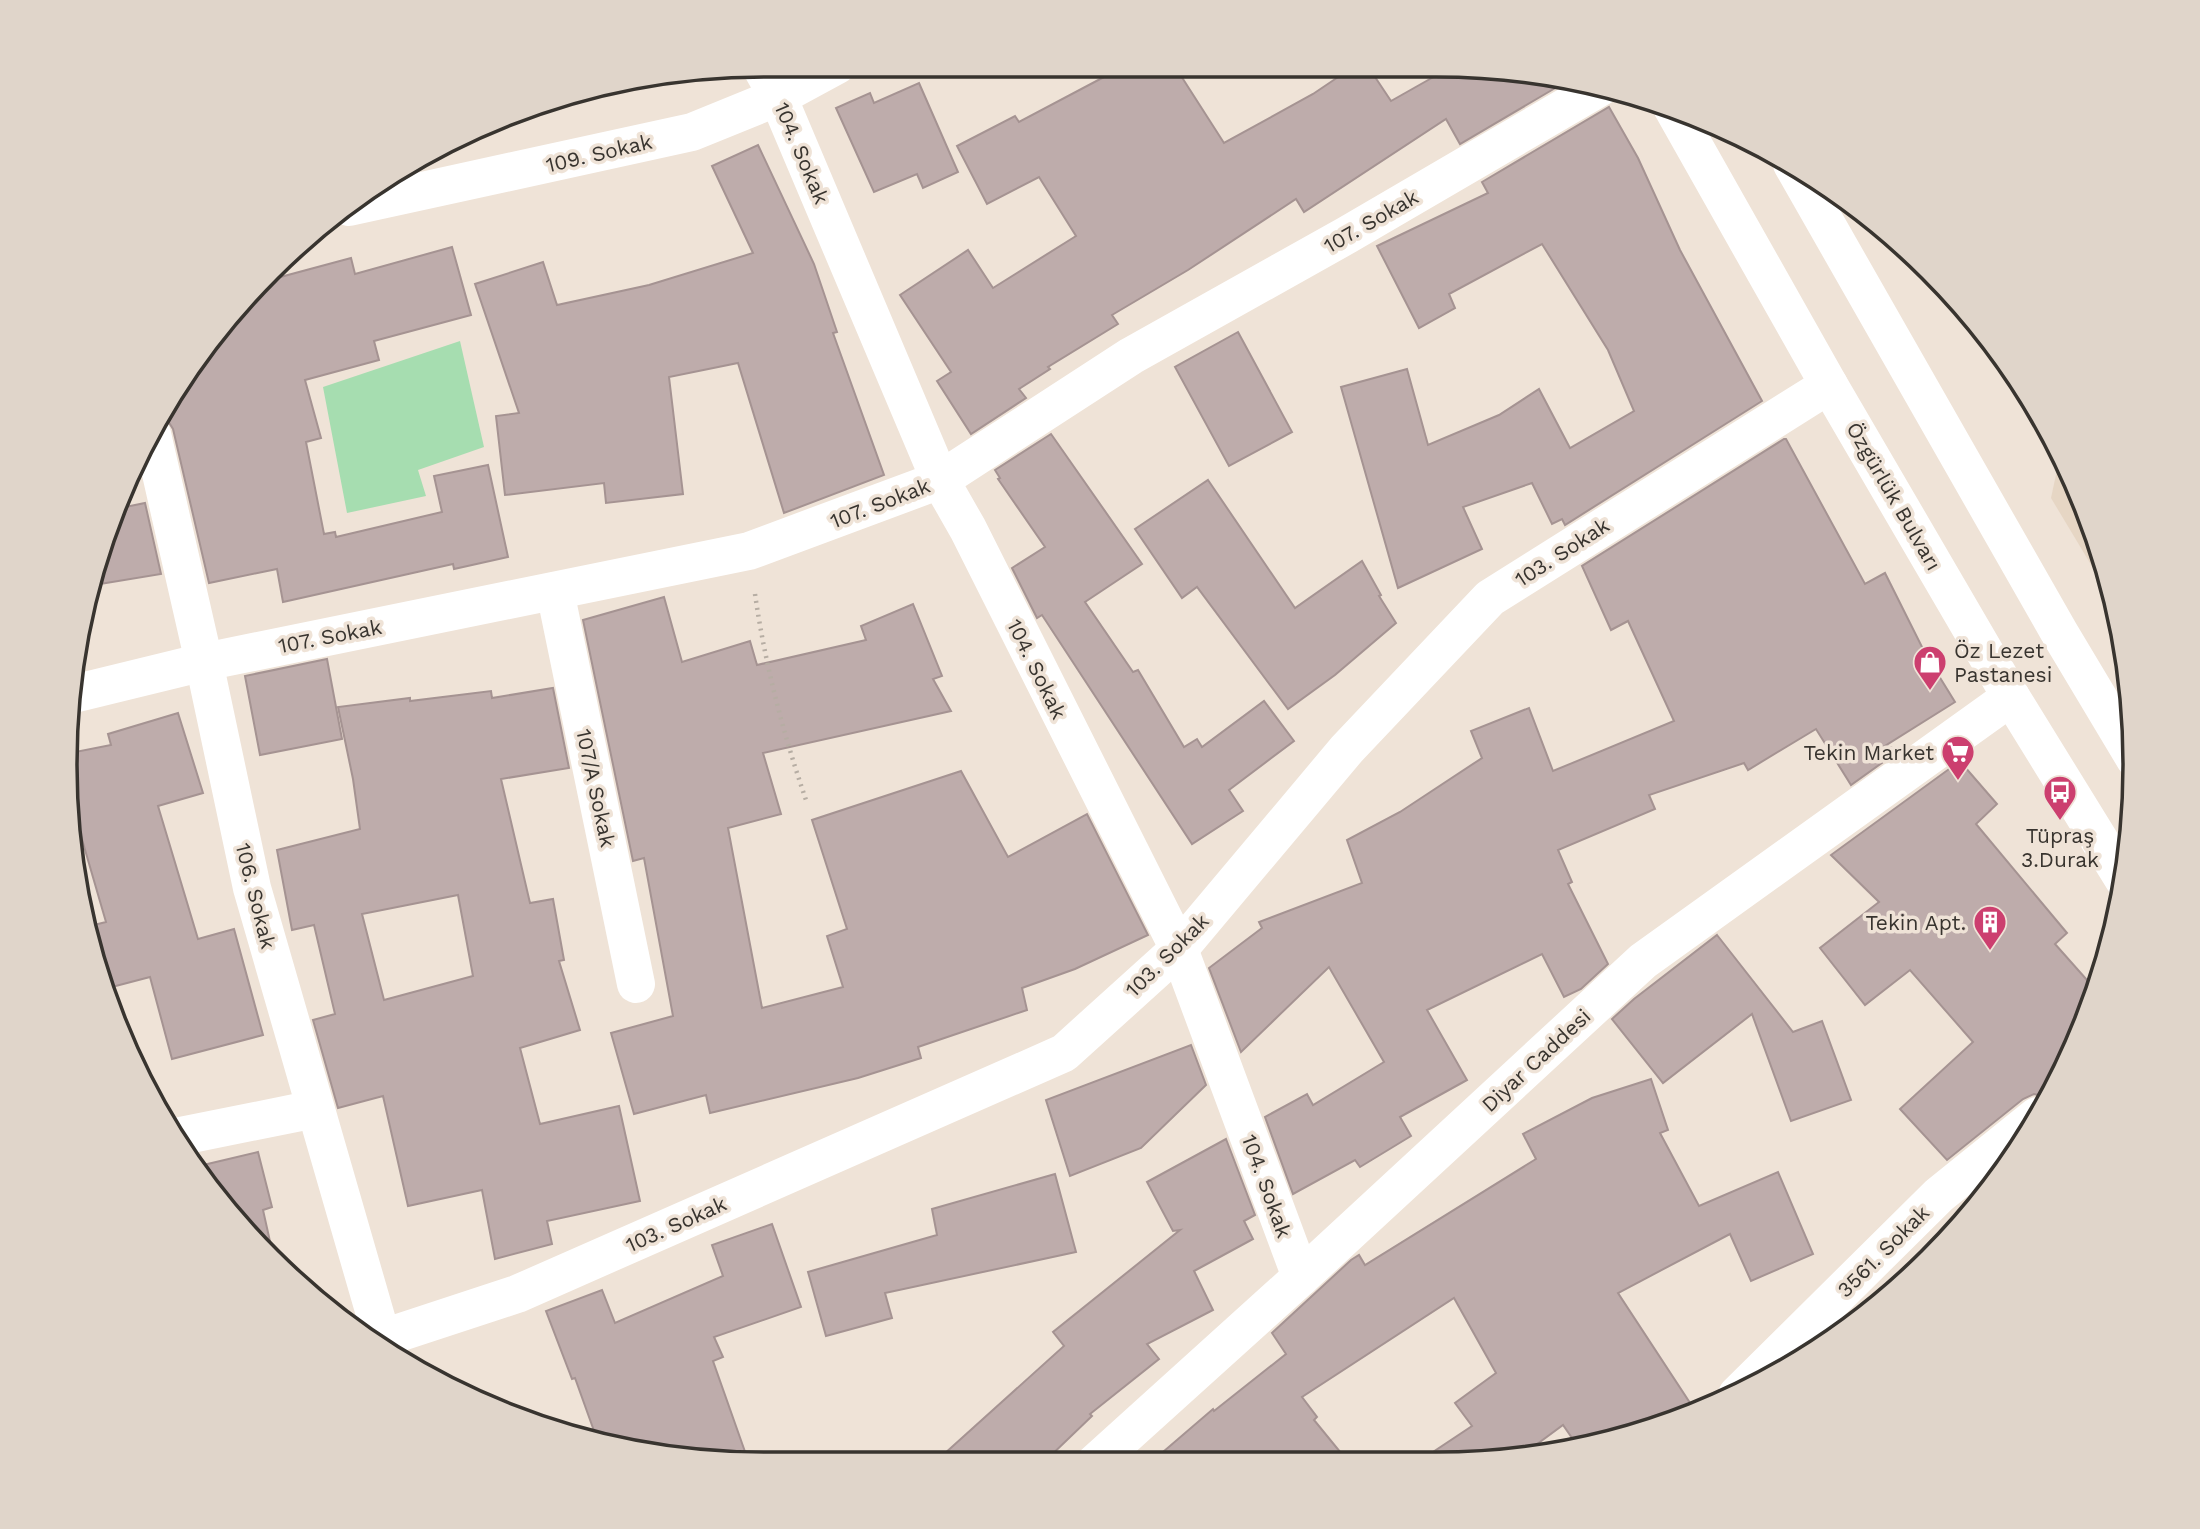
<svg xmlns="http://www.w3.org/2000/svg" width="2200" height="1529" font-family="'Work Sans',sans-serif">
<rect width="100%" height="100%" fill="#efe3d7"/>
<!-- built -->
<path fill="#e6d6c4" d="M 2060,456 L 2082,497 L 2114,603 L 2051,498 Z"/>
<!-- green -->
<path fill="#a6ddb0" d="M 460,341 L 484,447 L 418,470 L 426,496 L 347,513 L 323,387 Z"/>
<!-- building -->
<g fill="#beacab" stroke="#a59392" stroke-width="2" fill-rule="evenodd">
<path d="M 1097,65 L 1174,65 L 1224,143 L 1313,94 L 1356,65 L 1367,65 L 1391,101 L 1453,66 L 1551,76 L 1557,87 L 1460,144 L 1446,119 L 1304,212 L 1296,199 L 1188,270 L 1112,315 L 1118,324 L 1048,367 L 1050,369 L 1019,389 L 1026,398 L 971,434 L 937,381 L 951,372 L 900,295 L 968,250 L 993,288 L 1076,236 L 1039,177 L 987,204 L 957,146 L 1015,116 L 1019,122 L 1104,77 Z"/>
<path d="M 919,83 L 958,172 L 923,188 L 917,174 L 874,192 L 836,108 L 870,93 L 874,103 Z"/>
<path d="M 1609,107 L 1638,158 L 1680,250 L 1762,401 L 1565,525 L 1562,519 L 1552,524 L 1532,483 L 1463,507 L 1482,549 L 1398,588 L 1341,387 L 1407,369 L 1428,445 L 1499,415 L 1539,389 L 1570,448 L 1634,411 L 1608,350 L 1542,244 L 1449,294 L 1455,308 L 1419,328 L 1377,246 L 1488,193 L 1482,182 Z"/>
<path d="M 758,145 L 814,264 L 837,332 L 833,333 L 884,475 L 784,513 L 738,363 L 669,377 L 683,494 L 606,503 L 604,483 L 505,495 L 496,416 L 519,413 L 475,284 L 543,262 L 557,305 L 649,285 L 753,253 L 712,166 Z"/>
<path d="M 452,247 L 471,315 L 374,341 L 379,360 L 305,380 L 321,438 L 306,442 L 324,534 L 335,532 L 336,537 L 442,512 L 434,476 L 488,465 L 508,557 L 454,569 L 453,564 L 283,602 L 277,569 L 209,583 L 173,429 L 163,413 L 182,376 L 238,303 L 262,282 L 351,258 L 355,274 Z"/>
<path d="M 1238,332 L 1292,432 L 1229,466 L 1175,367 Z"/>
<path d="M 1051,434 L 1142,564 L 1085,602 L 1133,672 L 1138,670 L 1184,747 L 1197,739 L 1202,747 L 1264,701 L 1294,741 L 1229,790 L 1243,811 L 1192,844 L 1042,615 L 1037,618 L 1012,568 L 1045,547 L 998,479 L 1000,478 L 995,470 Z"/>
<path d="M 1784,439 L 1786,439 L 1865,584 L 1885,573 L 1926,655 L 1955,702 L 1885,746 L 1900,750 L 1851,785 L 1816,729 L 1748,770 L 1744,763 L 1649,795 L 1655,809 L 1558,850 L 1572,882 L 1568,884 L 1608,964 L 1581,989 L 1564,997 L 1542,954 L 1427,1010 L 1467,1080 L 1400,1117 L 1411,1136 L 1360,1167 L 1355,1160 L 1293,1194 L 1265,1117 L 1307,1094 L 1313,1105 L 1384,1062 L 1329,967 L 1241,1052 L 1209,968 L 1262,928 L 1259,922 L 1362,883 L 1347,840 L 1400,812 L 1482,758 L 1471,731 L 1529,708 L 1553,771 L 1674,721 L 1628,621 L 1611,630 L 1582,566 Z"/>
<path d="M 1208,480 L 1295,608 L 1362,561 L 1381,595 L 1379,596 L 1396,623 L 1335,675 L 1288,709 L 1197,587 L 1182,598 L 1135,529 Z"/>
<path d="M 145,503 L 161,574 L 94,585 L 115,509 Z"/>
<path d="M 664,597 L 682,662 L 750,641 L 757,665 L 866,640 L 861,626 L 913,604 L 942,676 L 933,679 L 951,711 L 763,753 L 781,814 L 728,828 L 762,1008 L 843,987 L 827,936 L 847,929 L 812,820 L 961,771 L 1008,857 L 1087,814 L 1148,935 L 1075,969 L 1022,988 L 1027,1010 L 918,1047 L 921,1058 L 858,1078 L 710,1113 L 706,1095 L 634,1114 L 611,1033 L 673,1016 L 644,858 L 633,861 L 583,620 Z"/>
<path d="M 327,659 L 342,739 L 260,755 L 245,676 Z"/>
<path d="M 553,688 L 569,768 L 501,779 L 530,903 L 553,899 L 564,960 L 559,961 L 580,1030 L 520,1048 L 540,1124 L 619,1106 L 640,1201 L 547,1221 L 552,1244 L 495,1259 L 482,1190 L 408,1206 L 383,1096 L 338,1108 L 313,1020 L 335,1014 L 314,925 L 292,930 L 277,850 L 360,829 L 353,779 L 338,707 L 410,698 L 410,701 L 491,691 L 492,698 ZM 458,895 L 473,976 L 384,1000 L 362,914 Z"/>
<path d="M 178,713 L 203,793 L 158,806 L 198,939 L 234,929 L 263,1035 L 172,1059 L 150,977 L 108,988 L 90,926 L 106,922 L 81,836 L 72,838 L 65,765 L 65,754 L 111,745 L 108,734 Z"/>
<path d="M 1956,764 L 1964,766 L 1997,804 L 1976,824 L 2067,933 L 2055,944 L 2095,989 L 2082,1033 L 2047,1097 L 2034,1094 L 2023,1099 L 1947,1160 L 1900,1109 L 1973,1042 L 1910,970 L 1865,1005 L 1820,948 L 1879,902 L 1831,855 Z"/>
<path d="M 1717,935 L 1793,1032 L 1822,1021 L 1851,1100 L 1791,1121 L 1752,1014 L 1663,1083 L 1612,1019 L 1634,999 Z"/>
<path d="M 1191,1045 L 1206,1085 L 1141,1148 L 1070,1176 L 1046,1100 Z"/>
<path d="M 1651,1079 L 1668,1130 L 1660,1133 L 1699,1206 L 1778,1172 L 1813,1254 L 1751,1281 L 1730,1234 L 1618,1293 L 1694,1409 L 1579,1448 L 1563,1425 L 1521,1456 L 1415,1464 L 1472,1426 L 1455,1403 L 1496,1373 L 1454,1298 L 1302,1397 L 1317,1417 L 1314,1420 L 1350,1464 L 1149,1464 L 1213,1409 L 1214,1411 L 1286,1354 L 1272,1333 L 1351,1260 L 1359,1255 L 1365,1265 L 1536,1159 L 1523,1134 L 1592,1098 Z"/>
<path d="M 1226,1139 L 1255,1215 L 1244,1221 L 1253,1239 L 1194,1271 L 1213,1310 L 1147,1344 L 1159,1359 L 1090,1414 L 1092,1416 L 1042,1464 L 933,1464 L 1064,1346 L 1053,1332 L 1180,1230 L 1173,1231 L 1147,1182 Z"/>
<path d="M 258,1152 L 272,1207 L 263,1210 L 275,1264 L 209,1190 L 195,1167 Z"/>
<path d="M 2001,1173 L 1982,1197 L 1977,1192 Z"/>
<path d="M 1055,1174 L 1076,1252 L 885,1293 L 892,1318 L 826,1336 L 808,1272 L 937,1235 L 932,1209 Z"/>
<path d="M 772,1224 L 801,1307 L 714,1337 L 723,1357 L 713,1361 L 749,1463 L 628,1451 L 598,1442 L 575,1378 L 572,1379 L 546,1311 L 602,1290 L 615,1323 L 723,1276 L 712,1245 Z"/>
</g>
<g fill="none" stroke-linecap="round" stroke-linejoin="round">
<!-- path -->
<path stroke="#b6ada3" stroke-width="4.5" stroke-dasharray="2 5" stroke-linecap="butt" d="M 755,594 C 765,664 783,733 806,800"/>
<!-- minor -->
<g stroke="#fff" stroke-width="38">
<path d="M 760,65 L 778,97 L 940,480 L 968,529 L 1179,949 L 1301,1277"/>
<path d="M 152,434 L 204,662 L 252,888 L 386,1352"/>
<path d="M 555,591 L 636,984"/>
<path d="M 69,695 L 204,662 L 749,551 L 940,480 L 1131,356 L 1347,235 L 1602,86"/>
<path d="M 176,1137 L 315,1109"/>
<path d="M 383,1338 L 517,1294 L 1064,1053 L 1179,949 L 1347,749 L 1490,598 L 1829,385"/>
<path d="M 1737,1395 L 1939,1195 L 2037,1116"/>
</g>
<!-- tertiary -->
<g stroke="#fff" stroke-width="38">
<path d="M 349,207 L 692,132 L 778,97 L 837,65"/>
<path d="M 1094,1464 L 1301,1277 L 1643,961 L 2011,697"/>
</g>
<!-- primary -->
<g stroke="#fff" stroke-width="38">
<path d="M 1672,107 L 1829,385 L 2011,697 L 2124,880"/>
<path d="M 1792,164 L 2059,632 L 2135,759"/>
</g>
</g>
<!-- icons -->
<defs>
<symbol id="shop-pin" viewBox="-11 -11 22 30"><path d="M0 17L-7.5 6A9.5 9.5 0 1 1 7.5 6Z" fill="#cc3f6f" stroke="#efe3d7"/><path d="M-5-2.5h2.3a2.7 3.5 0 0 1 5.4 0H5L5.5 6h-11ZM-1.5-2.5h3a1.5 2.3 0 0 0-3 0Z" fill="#fff"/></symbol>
<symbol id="supermarket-pin" viewBox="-11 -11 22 30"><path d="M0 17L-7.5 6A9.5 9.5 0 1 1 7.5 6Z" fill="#cc3f6f" stroke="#efe3d7"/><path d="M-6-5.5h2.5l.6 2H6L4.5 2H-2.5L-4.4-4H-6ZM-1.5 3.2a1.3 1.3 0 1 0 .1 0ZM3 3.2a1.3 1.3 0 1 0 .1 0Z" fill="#fff"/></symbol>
<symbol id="bus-pin" viewBox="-11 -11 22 30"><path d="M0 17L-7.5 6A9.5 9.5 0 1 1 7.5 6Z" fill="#cc3f6f" stroke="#efe3d7"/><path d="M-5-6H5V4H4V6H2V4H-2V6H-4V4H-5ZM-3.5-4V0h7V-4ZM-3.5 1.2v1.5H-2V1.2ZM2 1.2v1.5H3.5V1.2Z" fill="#fff"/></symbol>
<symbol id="building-pin" viewBox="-11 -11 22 30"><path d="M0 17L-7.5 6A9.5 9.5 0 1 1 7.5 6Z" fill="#cc3f6f" stroke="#efe3d7"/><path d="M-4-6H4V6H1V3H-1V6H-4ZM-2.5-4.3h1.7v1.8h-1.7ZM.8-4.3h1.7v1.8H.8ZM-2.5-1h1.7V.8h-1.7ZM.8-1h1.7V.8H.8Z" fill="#fff"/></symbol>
</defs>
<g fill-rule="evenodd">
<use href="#shop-pin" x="1911" y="643" width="38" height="52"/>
<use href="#supermarket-pin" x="1939" y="733" width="38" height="52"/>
<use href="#bus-pin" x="2041" y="773" width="38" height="52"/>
<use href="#building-pin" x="1971" y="903" width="38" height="52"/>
</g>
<g text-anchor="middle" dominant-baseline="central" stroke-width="7" stroke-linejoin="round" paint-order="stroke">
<!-- street labels -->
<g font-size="21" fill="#38342f" stroke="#efe3d7">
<text transform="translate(599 153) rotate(-13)">109. Sokak</text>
<text transform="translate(802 153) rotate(67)">104. Sokak</text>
<text transform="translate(1371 221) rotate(-30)">107. Sokak</text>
<text transform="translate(1894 496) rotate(60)">Özgürlük Bulvarı</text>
<text transform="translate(880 503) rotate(-21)">107. Sokak</text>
<text transform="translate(1562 552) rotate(-33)">103. Sokak</text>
<text transform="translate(330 636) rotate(-11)">107. Sokak</text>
<text transform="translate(1037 669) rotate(64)">104. Sokak</text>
<text transform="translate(596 788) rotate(78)">107/A Sokak</text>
<text transform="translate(256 896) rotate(76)">106. Sokak</text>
<text transform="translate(1167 955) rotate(-45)">103. Sokak</text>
<text transform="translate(1536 1060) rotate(-43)">Diyar Caddesi</text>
<text transform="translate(1267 1186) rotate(70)">104. Sokak</text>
<text transform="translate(676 1224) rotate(-24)">103. Sokak</text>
<text transform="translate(1883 1251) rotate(-45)">3561. Sokak</text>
</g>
<!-- poi labels -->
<g font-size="21" fill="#38342f" stroke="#efe3d7" text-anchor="end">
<text x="1954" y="650" text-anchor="start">Öz Lezet<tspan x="1954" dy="24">Pastanesi</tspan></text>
<text x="1934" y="752">Tekin Market</text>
<text x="2060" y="835" text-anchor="middle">Tüpraş<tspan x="2060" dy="24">3.Durak</tspan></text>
<text x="1966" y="922">Tekin Apt.</text>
</g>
</g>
<!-- crop -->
<path d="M0 0H2200V1529H0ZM764 77H1436A687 687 0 0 1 2123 764V765A687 687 0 0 1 1436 1452H764A687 687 0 0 1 77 765V764A687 687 0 0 1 764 77Z" fill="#e0d5ca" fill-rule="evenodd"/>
<path fill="none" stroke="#38342f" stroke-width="3.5" d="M764 77H1436A687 687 0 0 1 2123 764V765A687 687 0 0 1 1436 1452H764A687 687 0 0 1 77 765V764A687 687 0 0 1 764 77Z"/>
</svg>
